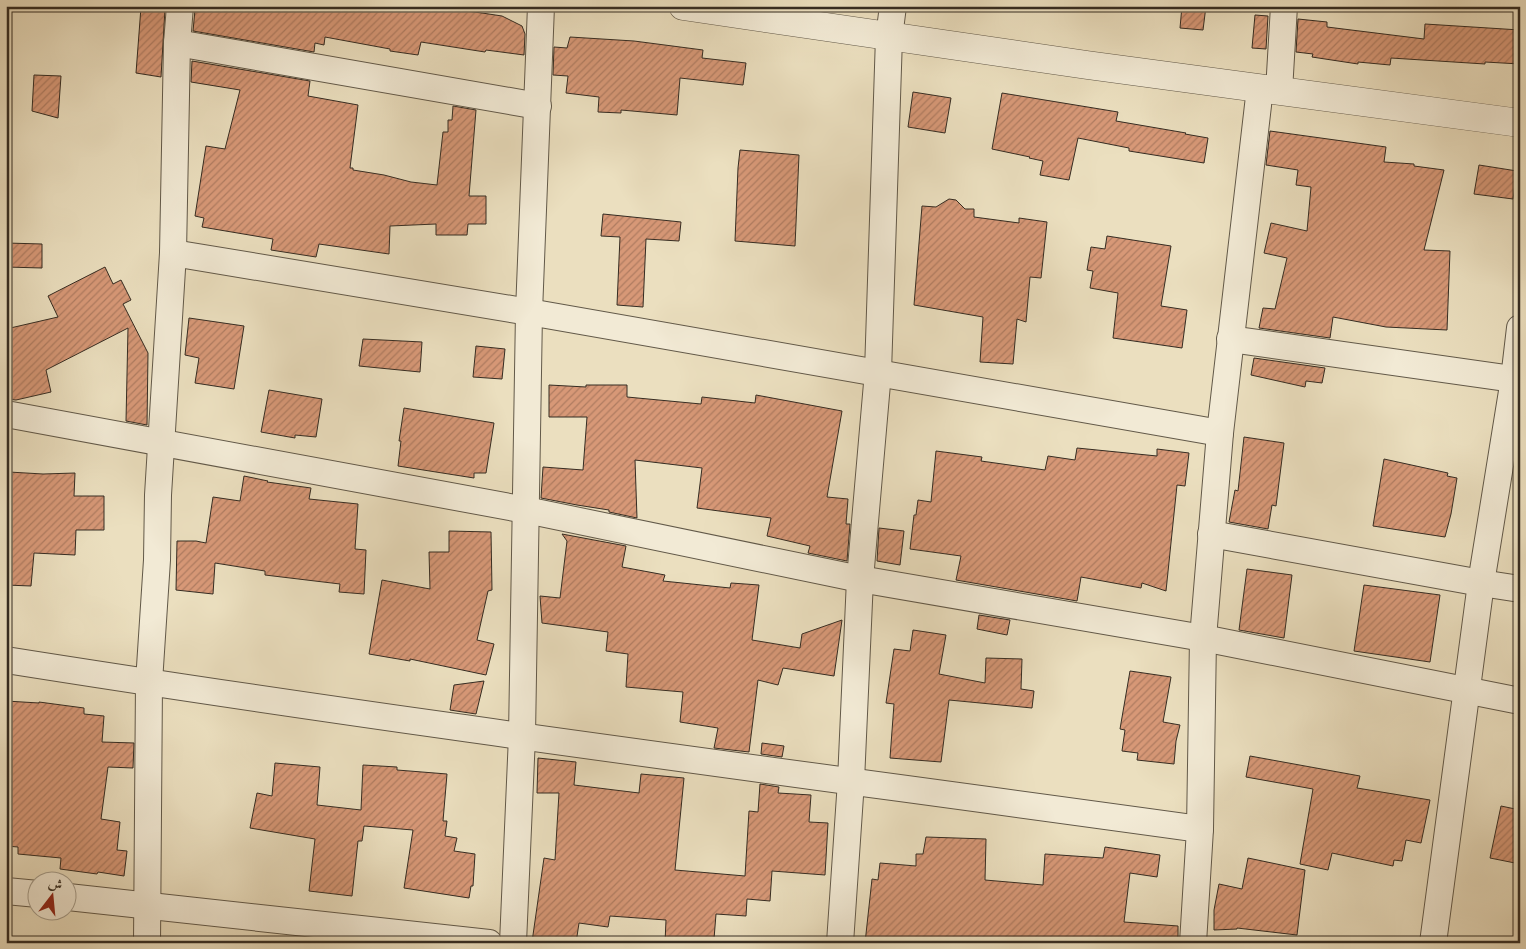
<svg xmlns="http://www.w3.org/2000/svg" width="1526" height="949" font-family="'Sorts Mill Goudy',Amiri,serif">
<defs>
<pattern id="building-hatch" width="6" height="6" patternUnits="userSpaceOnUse" patternTransform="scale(1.25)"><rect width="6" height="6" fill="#d79877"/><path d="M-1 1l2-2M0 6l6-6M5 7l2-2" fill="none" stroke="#af7c61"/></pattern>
</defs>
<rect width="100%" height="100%" fill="#ebdfbf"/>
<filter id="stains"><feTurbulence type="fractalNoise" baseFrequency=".004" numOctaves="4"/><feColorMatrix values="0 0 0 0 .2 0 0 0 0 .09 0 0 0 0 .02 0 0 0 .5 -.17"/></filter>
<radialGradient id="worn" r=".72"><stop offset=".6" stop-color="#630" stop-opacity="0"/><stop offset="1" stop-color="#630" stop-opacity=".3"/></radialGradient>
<!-- building -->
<g fill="url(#building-hatch)" stroke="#352c22">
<path d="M 198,6 L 426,6 L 482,13 L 502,16 L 522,26 L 525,34 L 524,55 L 486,50 L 485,52 L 421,42 L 418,55 L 390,51 L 390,49 L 325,37 L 324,45 L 315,43 L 314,52 L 193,31 L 195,10 L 198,10 Z"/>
<path d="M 1182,6 L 1206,6 L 1203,30 L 1180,28 Z"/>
<path d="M 141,7 L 165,9 L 161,77 L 136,73 Z"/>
<path d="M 1255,15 L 1268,16 L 1266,49 L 1252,48 Z"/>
<path d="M 1298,19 L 1327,22 L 1327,27 L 1424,39 L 1425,24 L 1520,30 L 1520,64 L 1485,62 L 1485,64 L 1391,58 L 1390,65 L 1358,62 L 1358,64 L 1312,57 L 1313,54 L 1296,52 Z"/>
<path d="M 570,37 L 634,41 L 703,50 L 702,58 L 746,63 L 743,85 L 680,78 L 677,115 L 621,110 L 621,113 L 598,112 L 599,97 L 566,93 L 568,76 L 553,75 L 554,47 L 567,48 Z"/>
<path d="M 192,61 L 310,81 L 308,96 L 358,105 L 350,168 L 353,168 L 353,170 L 384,175 L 411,182 L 437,185 L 443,132 L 448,132 L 448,120 L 452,120 L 453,106 L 476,110 L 469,196 L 486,196 L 486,224 L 468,224 L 467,235 L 436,235 L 436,224 L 390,226 L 389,254 L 319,244 L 316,257 L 271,250 L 273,239 L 202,227 L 204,218 L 195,216 L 206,146 L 225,149 L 240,90 L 191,82 Z"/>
<path d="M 34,75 L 61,76 L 58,118 L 32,111 Z"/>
<path d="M 913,92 L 951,98 L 945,133 L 908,127 Z"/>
<path d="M 1002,93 L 1118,112 L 1116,121 L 1186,133 L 1185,134 L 1208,138 L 1204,163 L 1129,151 L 1129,148 L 1078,138 L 1069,180 L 1040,175 L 1043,161 L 1029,158 L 1030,157 L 992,149 Z"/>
<path d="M 1270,131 L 1386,147 L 1384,162 L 1414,164 L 1414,166 L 1444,170 L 1424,250 L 1450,251 L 1447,330 L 1386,327 L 1333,317 L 1330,338 L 1259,328 L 1263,308 L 1275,309 L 1287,258 L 1264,253 L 1271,223 L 1307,231 L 1311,187 L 1296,185 L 1298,170 L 1266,165 Z"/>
<path d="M 740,150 L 799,155 L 795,246 L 735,241 L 738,168 Z"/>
<path d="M 1479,165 L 1517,171 L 1513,199 L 1474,194 Z"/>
<path d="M 949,199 L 956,200 L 965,209 L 974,209 L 974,217 L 1019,223 L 1019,218 L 1047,222 L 1041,278 L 1030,277 L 1026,322 L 1017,319 L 1013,364 L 980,362 L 983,317 L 914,305 L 922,206 L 936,207 Z"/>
<path d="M 603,214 L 681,222 L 679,241 L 646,239 L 643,307 L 617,305 L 620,237 L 601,236 Z"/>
<path d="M 1107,236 L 1171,246 L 1161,306 L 1187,310 L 1182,348 L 1113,338 L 1118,293 L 1090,288 L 1093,271 L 1087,270 L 1091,247 L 1105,249 Z"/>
<path d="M 6,243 L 42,244 L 42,268 L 6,267 Z"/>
<path d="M 105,267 L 113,284 L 121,280 L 131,300 L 123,304 L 148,353 L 147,425 L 126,421 L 128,328 L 46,370 L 51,392 L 16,400 L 6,399 L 6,329 L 58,317 L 48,296 Z"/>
<path d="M 189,318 L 244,326 L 234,389 L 195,383 L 199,358 L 185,355 Z"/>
<path d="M 363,339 L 422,342 L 420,372 L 359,366 Z"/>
<path d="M 476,346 L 505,349 L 502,379 L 473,377 Z"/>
<path d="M 1254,358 L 1325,368 L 1322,383 L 1306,381 L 1305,387 L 1251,375 Z"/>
<path d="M 549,385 L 586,387 L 586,385 L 627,385 L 627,397 L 701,404 L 702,397 L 755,403 L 756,395 L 842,411 L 827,497 L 848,499 L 846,524 L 850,524 L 847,561 L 808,553 L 810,546 L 767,536 L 771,518 L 697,508 L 702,468 L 635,460 L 637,518 L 609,512 L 609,510 L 577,505 L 541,498 L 543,467 L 583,470 L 587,417 L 549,417 Z"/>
<path d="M 269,390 L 322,399 L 316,437 L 295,435 L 295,438 L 261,432 Z"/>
<path d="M 404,408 L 494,423 L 486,473 L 474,473 L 474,478 L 398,466 L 401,441 L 399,441 Z"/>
<path d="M 1244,437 L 1284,443 L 1276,506 L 1272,505 L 1268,529 L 1229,522 L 1235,490 L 1238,491 Z"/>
<path d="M 1077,448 L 1157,456 L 1157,449 L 1189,453 L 1185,486 L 1177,485 L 1166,591 L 1142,583 L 1141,588 L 1081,577 L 1077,601 L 956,580 L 961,556 L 910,549 L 914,515 L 916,515 L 918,500 L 931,502 L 936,451 L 982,457 L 981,461 L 1045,470 L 1048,456 L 1075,460 Z"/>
<path d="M 1384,459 L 1448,473 L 1447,476 L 1457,478 L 1451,514 L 1445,537 L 1373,526 Z"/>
<path d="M 9,472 L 43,474 L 75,473 L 74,496 L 104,496 L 104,530 L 76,530 L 75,555 L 34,553 L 31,586 L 6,585 L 6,500 L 8,500 Z"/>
<path d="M 244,476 L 268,481 L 267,482 L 311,488 L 309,499 L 358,504 L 355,549 L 366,550 L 364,594 L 339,592 L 340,584 L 265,575 L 265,571 L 215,563 L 213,594 L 176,590 L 177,541 L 196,541 L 206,543 L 213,497 L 240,501 Z"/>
<path d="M 879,528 L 904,531 L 900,565 L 877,561 Z"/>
<path d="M 449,531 L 491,532 L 492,590 L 488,591 L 477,640 L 494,644 L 486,675 L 410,659 L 410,661 L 369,654 L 382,580 L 430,589 L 429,552 L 449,552 Z"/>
<path d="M 562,534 L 626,546 L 622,567 L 665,575 L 663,581 L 730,588 L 731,583 L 759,585 L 752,640 L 800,648 L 802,634 L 842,620 L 834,676 L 783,668 L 778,685 L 758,680 L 749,752 L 714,748 L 718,728 L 680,722 L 683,692 L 626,687 L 628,654 L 606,651 L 608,632 L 542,623 L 540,596 L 560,598 L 567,541 Z"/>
<path d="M 1247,569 L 1292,575 L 1284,638 L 1239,630 Z"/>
<path d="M 1364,585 L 1440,595 L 1430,662 L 1354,651 Z"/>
<path d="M 979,615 L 1010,620 L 1007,635 L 977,629 Z"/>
<path d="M 913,630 L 946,635 L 939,674 L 985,683 L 986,658 L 1022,659 L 1021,689 L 1034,691 L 1032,708 L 949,700 L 941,762 L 890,758 L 894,704 L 886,703 L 894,649 L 910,651 Z"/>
<path d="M 1130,671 L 1171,677 L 1163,722 L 1180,725 L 1176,741 L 1174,764 L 1137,760 L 1138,753 L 1122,751 L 1125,730 L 1120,729 Z"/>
<path d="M 484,681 L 476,714 L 450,710 L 454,685 Z"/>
<path d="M 6,701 L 39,703 L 39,702 L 84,708 L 84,714 L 104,716 L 102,742 L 134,743 L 133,768 L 108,767 L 101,819 L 120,822 L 117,850 L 127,851 L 124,876 L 98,872 L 97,874 L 60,869 L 61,858 L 18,854 L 18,847 L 6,846 Z"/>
<path d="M 762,743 L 784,746 L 782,757 L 761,754 Z"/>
<path d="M 1250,756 L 1360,776 L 1357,788 L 1430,800 L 1421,843 L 1406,840 L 1402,861 L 1394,860 L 1393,866 L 1332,853 L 1328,870 L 1300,864 L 1313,789 L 1246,777 Z"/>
<path d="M 538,758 L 576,762 L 574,785 L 639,793 L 641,774 L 684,778 L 675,870 L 745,876 L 749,811 L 758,812 L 760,784 L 779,787 L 778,793 L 811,795 L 809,822 L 828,823 L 825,875 L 772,871 L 770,901 L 747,899 L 746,916 L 716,914 L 714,939 L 703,939 L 703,943 L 665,943 L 666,920 L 610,916 L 608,927 L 579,923 L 576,943 L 532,942 L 544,858 L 555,860 L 559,793 L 537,793 Z"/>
<path d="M 275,763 L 320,767 L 317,805 L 361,810 L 363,765 L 397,767 L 397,770 L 447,774 L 443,821 L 447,821 L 445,836 L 457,838 L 454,851 L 475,854 L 473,886 L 471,886 L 469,898 L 404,888 L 413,830 L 364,826 L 362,841 L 358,841 L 352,896 L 309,891 L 315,839 L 250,828 L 257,793 L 272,796 Z"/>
<path d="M 1501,806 L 1520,810 L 1520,864 L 1490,858 Z"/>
<path d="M 926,837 L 986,839 L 985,880 L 1043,885 L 1045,854 L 1103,858 L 1105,847 L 1160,855 L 1157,877 L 1130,873 L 1124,922 L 1178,926 L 1178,943 L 865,943 L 872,879 L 878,880 L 880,863 L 916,866 L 916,854 L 923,854 Z"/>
<path d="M 1248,858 L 1305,870 L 1297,935 L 1237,928 L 1237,929 L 1214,930 L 1214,910 L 1219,884 L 1242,889 Z"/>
</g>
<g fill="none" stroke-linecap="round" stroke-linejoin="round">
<defs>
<g id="minor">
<path d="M 177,43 L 538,106"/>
<path d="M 1279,91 L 1284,6"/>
<path d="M 173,253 L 529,312 L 1220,433"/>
<path d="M 1230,339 L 1520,380"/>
<path d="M 6,414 L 526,510 L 860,579 L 1203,638 L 1520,701"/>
<path d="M 1211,534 L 1481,583 L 1520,589"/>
<path d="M 6,660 C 403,723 802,774 1200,829"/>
<path d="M 6,891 L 38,894"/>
<path d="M 68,897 L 489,943"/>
<path d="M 147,943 L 149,682 L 157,560 L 158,495 L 173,253 L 177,43 L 180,6"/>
<path d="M 513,943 L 522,736 L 529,312 L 541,6"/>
<path d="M 840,943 L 851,781 L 860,579 L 878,372 L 889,37 L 893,6"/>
<path d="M 1193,943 L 1200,829 L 1203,638 L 1220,433 L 1260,88"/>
<path d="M 1433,943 L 1481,583 L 1514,379 L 1520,328"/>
</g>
<path id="tertiary" d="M 683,6 L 1087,65 L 1520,123"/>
</defs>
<!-- minor casing -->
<use href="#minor" stroke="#625949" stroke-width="28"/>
<!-- tertiary casing -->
<use href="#tertiary" stroke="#625949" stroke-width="29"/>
<!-- minor -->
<use href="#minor" stroke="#f2ead5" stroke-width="26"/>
<!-- tertiary -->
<use href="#tertiary" stroke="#f2ead5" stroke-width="28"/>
</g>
<!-- margin -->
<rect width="1526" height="949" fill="none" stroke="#ebdfbf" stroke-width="25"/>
<rect x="8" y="8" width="1511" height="934" fill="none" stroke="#352c22" stroke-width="2.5"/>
<rect x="12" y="12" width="1501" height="924" fill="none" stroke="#352c22"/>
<!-- north arrow -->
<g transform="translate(52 896) rotate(16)"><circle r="24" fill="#f2ead5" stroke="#a69e8d"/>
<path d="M0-4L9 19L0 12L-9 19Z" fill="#8f2418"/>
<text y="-8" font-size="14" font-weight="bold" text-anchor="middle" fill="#352c22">ش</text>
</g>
<rect width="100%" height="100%" filter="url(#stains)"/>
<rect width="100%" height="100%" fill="url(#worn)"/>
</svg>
